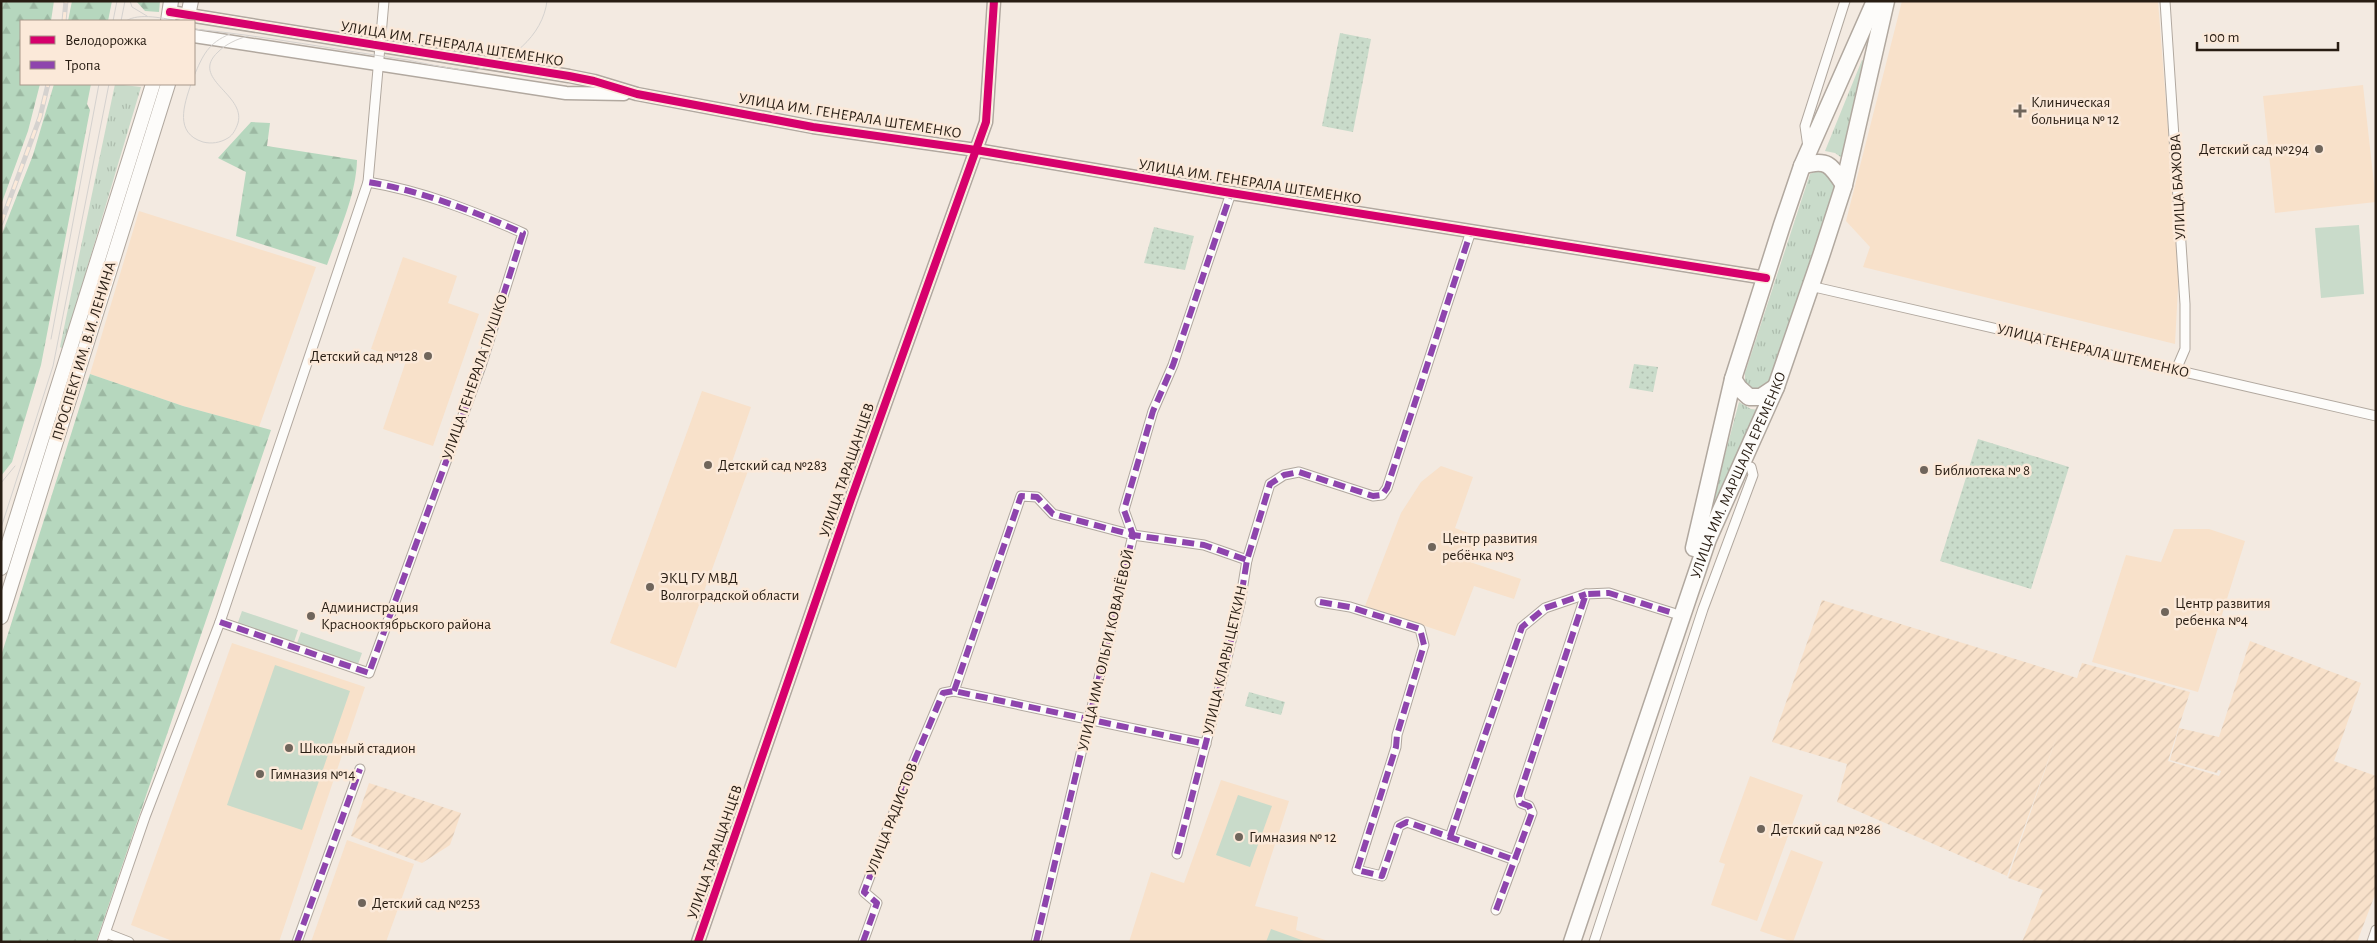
<svg xmlns="http://www.w3.org/2000/svg" width="2377" height="943" font-family="'Alegreya Sans',sans-serif">
<defs>
<pattern id="industrial-furrows" width="10" height="10" patternUnits="userSpaceOnUse" patternTransform="scale(1.25)"><rect width="10" height="10" fill="#f8e1ca"/><path d="M-1 1l2-2M0 10L10 0M9 11l2-2" fill="none" stroke="#d5c1ad"/></pattern>
<pattern id="grass-tufts" width="24" height="20" patternUnits="userSpaceOnUse" patternTransform="scale(1.25)"><rect width="24" height="20" fill="#c9dbca"/><path d="M3 7l-1-3M5 7V3M7 7l1-3M15 17l-1-3M17 17v-4M19 17l1-3" fill="none" stroke="#adbcad"/></pattern>
<pattern id="forest-firs" width="22" height="20" patternUnits="userSpaceOnUse" patternTransform="scale(1.25)"><rect width="22" height="20" fill="#b6d7be"/><path d="M5 1l3.5 6h-7zM16 11l3.5 6h-7z" fill="#9cb8a2"/></pattern>
<pattern id="park-dots" width="8" height="8" patternUnits="userSpaceOnUse" patternTransform="scale(1.25)"><rect width="8" height="8" fill="#c9dbca"/><path d="M2 2h.1M6 6h.1" fill="none" stroke="#adbcad" stroke-width="1.8" stroke-linecap="round"/></pattern>
</defs>
<rect width="100%" height="100%" fill="#f3eae1"/>
<!-- built -->
<g fill="#f8e1ca">
<path d="M 1902,1 L 2158,1 L 2179,269 L 2175,344 L 1863,267 L 1870,247 L 1846,221 Z"/>
<path d="M 2363,85 L 2376,202 L 2275,213 L 2263,96 Z"/>
<path d="M 139,211 L 316,267 L 259,427 L 183,406 L 90,374 Z"/>
<path d="M 403,257 L 457,276 L 448,303 L 479,314 L 433,446 L 383,429 L 406,361 L 371,349 Z"/>
<path d="M 702,391 L 751,407 L 732,462 L 749,468 L 676,668 L 610,643 Z"/>
<path d="M 1441,466 L 1473,477 L 1455,528 L 1479,537 L 1470,562 L 1521,579 L 1514,599 L 1474,586 L 1455,636 L 1365,606 L 1401,513 L 1421,482 Z"/>
<path d="M 2174,529 L 2209,529 L 2245,541 L 2198,692 L 2092,662 L 2126,555 L 2161,562 Z"/>
<path d="M 232,643 L 365,687 L 279,942 L 175,942 L 131,925 Z"/>
<path d="M 1750,776 L 1803,795 L 1757,921 L 1711,905 L 1725,864 L 1719,862 Z"/>
<path d="M 1221,780 L 1289,801 L 1255,906 L 1298,917 L 1296,930 L 1331,942 L 1129,942 L 1151,872 L 1184,883 Z"/>
<path d="M 347,840 L 414,864 L 386,942 L 311,942 Z"/>
<path d="M 1791,850 L 1823,862 L 1793,942 L 1760,931 Z"/>
</g>
<!-- industrial -->
<g fill="url(#industrial-furrows)">
<path d="M 1822,600 L 2077,678 L 2082,663 L 2190,692 L 2168,761 L 2219,776 L 2221,771 L 2218,770 L 2217,773 L 2170,760 L 2179,728 L 2219,737 L 2250,641 L 2361,683 L 2334,761 L 2376,776 L 2376,892 L 2357,942 L 2022,942 L 2043,890 L 2008,878 L 2060,727 L 2007,876 L 1837,802 L 1847,764 L 1772,742 Z"/>
<path d="M 369,783 L 461,813 L 450,845 L 422,863 L 351,836 Z"/>
</g>
<!-- grass -->
<g fill="url(#grass-tufts)">
<path d="M 1862,60 L 1866,62 L 1842,158 L 1835,153 L 1825,151 Z"/>
<path d="M 115,84 L 141,87 L 63,349 L 60,347 Z"/>
<path d="M 1817,171 L 1825,172 L 1834,184 L 1834,193 L 1772,382 L 1768,388 L 1754,390 L 1745,383 L 1745,373 L 1810,174 Z"/>
<path d="M 1739,402 L 1751,409 L 1759,410 L 1716,508 L 1711,507 Z"/>
</g>
<!-- forest -->
<g fill="url(#forest-firs)">
<path d="M 1,1 L 54,1 L 51,21 L 21,21 L 21,84 L 40,84 L 28,131 L 1,205 Z"/>
<path d="M 72,1 L 112,1 L 108,21 L 68,21 Z"/>
<path d="M 136,1 L 160,1 L 159,12 L 145,11 Z"/>
<path d="M 54,84 L 91,84 L 87,104 L 90,110 L 41,365 L 12,462 L 1,476 L 1,236 L 33,155 Z"/>
<path d="M 251,122 L 270,123 L 267,146 L 357,160 C 356,196 339,231 327,265 L 236,236 L 246,172 L 218,158 Z"/>
<path d="M 90,374 L 183,406 L 271,430 L 96,942 L 1,942 L 1,656 Z"/>
</g>
<!-- park -->
<g fill="url(#park-dots)">
<path d="M 1340,33 L 1371,39 L 1353,132 L 1322,126 Z"/>
<path d="M 1154,227 L 1194,236 L 1185,270 L 1144,263 Z"/>
<path d="M 1634,364 L 1658,367 L 1653,392 L 1629,388 Z"/>
<path d="M 1978,439 L 2069,467 L 2031,589 L 1940,561 Z"/>
<path d="M 1249,692 L 1285,702 L 1281,715 L 1245,706 Z"/>
</g>
<!-- garden -->
<g fill="#c9dbca">
<path d="M 2359,225 L 2364,294 L 2321,298 L 2315,228 Z"/>
<path d="M 242,611 L 298,630 L 293,645 L 237,625 Z"/>
<path d="M 301,632 L 362,653 L 357,667 L 296,646 Z"/>
<path d="M 275,665 L 350,691 L 302,830 L 227,805 Z"/>
<path d="M 1238,795 L 1272,806 L 1250,867 L 1216,855 Z"/>
<path d="M 1271,929 L 1307,942 L 1266,942 Z"/>
</g>
<g fill="none" stroke-linecap="round" stroke-linejoin="round">
<defs>
<g id="street">
<path d="M 2165,1 L 2185,304 L 2185,349 L 2176,370"/>
<path d="M 1808,147 L 1805,126 L 1845,1"/>
<path d="M 1810,286 L 2376,416"/>
<path d="M 1320,602 L 1350,607 L 1420,629 L 1424,645 L 1397,735 L 1396,747 L 1357,870 L 1382,876 L 1399,826 L 1407,822 L 1515,860"/>
<path d="M 220,622 L 369,673 L 481,366 L 523,233 C 473,211 422,191 368,182"/>
<path d="M 954,691 L 1021,496 L 1037,497 L 1053,514 L 1133,535 L 1204,545 L 1247,560"/>
<path d="M 1450,837 L 1522,627 L 1545,608 L 1586,594"/>
<path d="M 1177,854 L 1216,704 L 1240,603 L 1247,560 L 1270,484 L 1284,475 L 1299,472 L 1373,496 L 1382,495 L 1387,488 L 1471,231"/>
<path d="M 1496,910 L 1532,813 L 1529,806 L 1521,803 L 1519,796 L 1586,594 L 1609,593 L 1673,613"/>
<path d="M 106,933 L 129,942"/>
<path d="M 102,942 L 145,817 L 220,622 L 368,182 L 384,1"/>
<path d="M 297,942 L 360,769"/>
<path d="M 863,942 L 877,903 L 864,892 L 905,783 L 943,693 L 954,691 L 1206,744"/>
<path d="M 1036,942 L 1133,535 L 1124,510 L 1153,411 L 1173,365 L 1231,193"/>
<path d="M 1594,942 L 1703,609 L 1753,475 L 1751,467"/>
<path d="M 2372,942 L 2376,930"/>
</g>
<g id="secondary">
<path d="M 170,12 L 569,76 L 594,81 L 637,94 L 813,127 L 976,150 L 1231,193 L 1766,278"/>
<path d="M 194,36 L 566,93 L 624,94"/>
<path d="M 698,942 L 851,499 L 986,122 L 994,1"/>
</g>
<g id="primary">
<path d="M 168,21 L 171,1"/>
<path d="M 187,21 L 191,1"/>
<path d="M 1,568 L 153,84"/>
<path d="M 1,617 L 168,84"/>
</g>
<g id="highway">
<path d="M 1802,166 C 1827,158 1831,165 1844,185"/>
<path d="M 1733,379 L 1739,388 L 1749,397 L 1761,397 L 1776,387"/>
<path d="M 1694,548 L 1733,379 L 1782,225 L 1802,166 L 1875,1"/>
<path id="s1" d="M 1572,942 L 1708,539 L 1776,387 L 1821,256 L 1844,185 L 1886,1"/>
</g>
</defs>
<!-- street casing -->
<use href="#street" stroke="#b1a89f" stroke-width="11"/>
<!-- secondary casing -->
<use href="#secondary" stroke="#b1a89f" stroke-width="15"/>
<!-- primary casing -->
<use href="#primary" stroke="#b1a89f" stroke-width="16"/>
<!-- highway casing -->
<use href="#highway" stroke="#b1a89f" stroke-width="19"/>
<!-- street -->
<use href="#street" stroke="#fdfcfa" stroke-width="9"/>
<!-- secondary -->
<use href="#secondary" stroke="#fdfcfa" stroke-width="12"/>
<!-- primary -->
<use href="#primary" stroke="#fdfcfa" stroke-width="14"/>
<!-- highway -->
<use href="#highway" stroke="#fdfcfa" stroke-width="16"/>
<!-- tram -->
<g stroke="#d5d2cf" stroke-width="1">
<path d="M 130,1 L 132,7 L 147,16"/>
<path d="M 113,21 L 117,1"/>
<path d="M 121,21 L 125,1"/>
<path d="M 126,21 C 139,12 165,19 180,21"/>
<path d="M 194,29 C 266,36 337,50 408,60 C 422,63 464,72 475,70 C 509,64 543,36 547,1"/>
<path d="M 194,76 C 203,55 208,43 230,34"/>
<path d="M 191,84 C 184,105 174,133 203,142 C 211,144 220,143 228,138 C 233,135 236,129 238,123 C 246,94 189,79 218,52 C 226,44 237,39 248,36"/>
<path d="M 51,339 L 99,84"/>
<path d="M 1,483 L 15,466"/>
<path d="M 1,528 L 53,366 L 109,84"/>
</g>
<defs>
<g id="rail">
<path d="M 64,21 L 66,1"/>
<path d="M 1,223 L 40,117 L 48,84"/>
</g>
</defs>
<!-- rail casing -->
<use href="#rail" stroke="#d5d2cf" stroke-width="5"/>
<!-- rail -->
<use href="#rail" stroke="#fbe9d9" stroke-width="3" stroke-dasharray="9" stroke-linecap="butt"/>
<!-- quiet -->
<g stroke="#8e44ad" stroke-width="6" stroke-dasharray="12 6" stroke-linecap="butt">
<path d="M 1320,602 L 1350,607 L 1420,629 L 1424,645 L 1397,735 L 1396,747 L 1357,870 L 1382,876 L 1399,826 L 1407,822 L 1515,860"/>
<path d="M 220,622 L 369,673 L 481,366 L 523,233 C 473,211 422,191 368,182"/>
<path d="M 954,691 L 1021,496 L 1037,497 L 1053,514 L 1133,535 L 1204,545 L 1247,560"/>
<path d="M 1450,837 L 1522,627 L 1545,608 L 1586,594"/>
<path d="M 1177,854 L 1216,704 L 1240,603 L 1247,560 L 1270,484 L 1284,475 L 1299,472 L 1373,496 L 1382,495 L 1387,488 L 1471,231"/>
<path d="M 1496,910 L 1532,813 L 1529,806 L 1521,803 L 1519,796 L 1586,594 L 1609,593 L 1673,613"/>
<path d="M 297,942 L 360,769"/>
<path d="M 863,942 L 877,903 L 864,892 L 905,783 L 943,693 L 954,691 L 1206,744"/>
<path d="M 1036,942 L 1133,535 L 1124,510 L 1153,411 L 1173,365 L 1231,193"/>
</g>
<defs>
<g id="cycleway">
<path d="M 170,12 L 569,76 L 594,81 L 637,94 L 813,127 L 976,150 L 1231,193 L 1766,278"/>
<path d="M 698,942 L 851,499 L 986,122 L 994,1"/>
</g>
</defs>
<!-- cycleway casing -->
<use href="#cycleway" stroke="#fbe9d9" stroke-width="11"/>
<!-- cycleway -->
<use href="#cycleway" stroke="#d6006c" stroke-width="8"/>
</g>
<!-- markers -->
<g fill="#6f655b" stroke="#fbe9d9" stroke-width="2">
<path d="M2017.5 103.5h5v5h5v5h-5v5h-5v-5h-5v-5h5z"/>
<circle cx="2319" cy="149" r="5"/>
<circle cx="428" cy="356" r="5"/>
<circle cx="708" cy="465" r="5"/>
<circle cx="1924" cy="470" r="5"/>
<circle cx="1432" cy="547" r="5"/>
<circle cx="650" cy="587" r="5"/>
<circle cx="2165" cy="612" r="5"/>
<circle cx="311" cy="616" r="5"/>
<circle cx="289" cy="748" r="5"/>
<circle cx="260" cy="774" r="5"/>
<circle cx="1761" cy="829" r="5"/>
<circle cx="1239" cy="837" r="5"/>
<circle cx="362" cy="903" r="5"/>
</g>
<g text-anchor="middle" dominant-baseline="central" stroke-width="5" stroke-linejoin="round" paint-order="stroke">
<!-- street labels -->
<g font-size="15" fill="#281d13" stroke="#fbe9d9">
<text transform="translate(452 44) rotate(9)">УЛИЦА ИМ. ГЕНЕРАЛА ШТЕМЕНКО</text>
<text transform="translate(850 116) rotate(9)">УЛИЦА ИМ. ГЕНЕРАЛА ШТЕМЕНКО</text>
<text transform="translate(1250 182) rotate(9)">УЛИЦА ИМ. ГЕНЕРАЛА ШТЕМЕНКО</text>
<text transform="translate(2178 187) rotate(-93)">УЛИЦА БАЖОВА</text>
<text transform="translate(84 351) rotate(-73)">ПРОСПЕКТ ИМ. В.И. ЛЕНИНА</text>
<text transform="translate(2093 351) rotate(13)">УЛИЦА ГЕНЕРАЛА ШТЕМЕНКО</text>
<text transform="translate(475 377) rotate(-71)">УЛИЦА ГЕНЕРАЛА ГЛУШКО</text>
<text transform="translate(847 470) rotate(-71)">УЛИЦА ТАРАЩАНЦЕВ</text>
<text stroke="none"><textPath href="#s1" startOffset="496">УЛИЦА ИМ. МАРШАЛА ЕРЕМЕНКО</textPath></text>
<text transform="translate(1106 650) rotate(-77)">УЛИЦА ИМ. ОЛЬГИ КОВАЛЁВОЙ</text>
<text transform="translate(1225 660) rotate(-77)">УЛИЦА КЛАРЫ ЦЕТКИН</text>
<text transform="translate(892 819) rotate(-69)">УЛИЦА РАДИСТОВ</text>
<text transform="translate(715 852) rotate(-71)">УЛИЦА ТАРАЩАНЦЕВ</text>
</g>
<!-- poi labels -->
<g font-size="15" fill="#281d13" stroke="#fbe9d9" text-anchor="start">
<text x="2031" y="102">Клиническая<tspan x="2031" dy="17">больница № 12</tspan></text>
<text x="2309" y="149" text-anchor="end">Детский сад №294</text>
<text x="418" y="356" text-anchor="end">Детский сад №128</text>
<text x="718" y="465">Детский сад №283</text>
<text x="1934" y="470">Библиотека № 8</text>
<text x="1442" y="538">Центр развития<tspan x="1442" dy="17">ребёнка №3</tspan></text>
<text x="660" y="578">ЭКЦ ГУ МВД<tspan x="660" dy="17">Волгоградской области</tspan></text>
<text x="2175" y="603">Центр развития<tspan x="2175" dy="17">ребенка №4</tspan></text>
<text x="321" y="607">Администрация<tspan x="321" dy="17">Краснооктябрьского района</tspan></text>
<text x="299" y="748">Школьный стадион</text>
<text x="270" y="774">Гимназия №14</text>
<text x="1771" y="829">Детский сад №286</text>
<text x="1249" y="837">Гимназия № 12</text>
<text x="372" y="903">Детский сад №253</text>
</g>
</g>
<!-- border -->
<rect width="2377" height="943" fill="none" stroke="#281d13" stroke-width="5"/>
<!-- legend -->
<rect x="20" y="20" width="175" height="65" fill="#fbe9d9" stroke="#a7978a"/>
<rect x="30" y="36" width="25" height="8" fill="#d6006c" stroke="#a7978a"/>
<text x="65" y="45" font-size="15" fill="#281d13">Велодорожка</text>
<rect x="30" y="61" width="25" height="8" fill="#8e44ad" stroke="#a7978a"/>
<text x="65" y="70" font-size="15" fill="#281d13">Тропа</text>
<!-- scale -->
<path d="M2197 42v8h141v-8" fill="none" stroke="#281d13" stroke-width="2.5"/>
<text x="2204" y="42" font-size="15" fill="#281d13" stroke="#fbe9d9" stroke-width="4" paint-order="stroke">100 m</text>
</svg>
